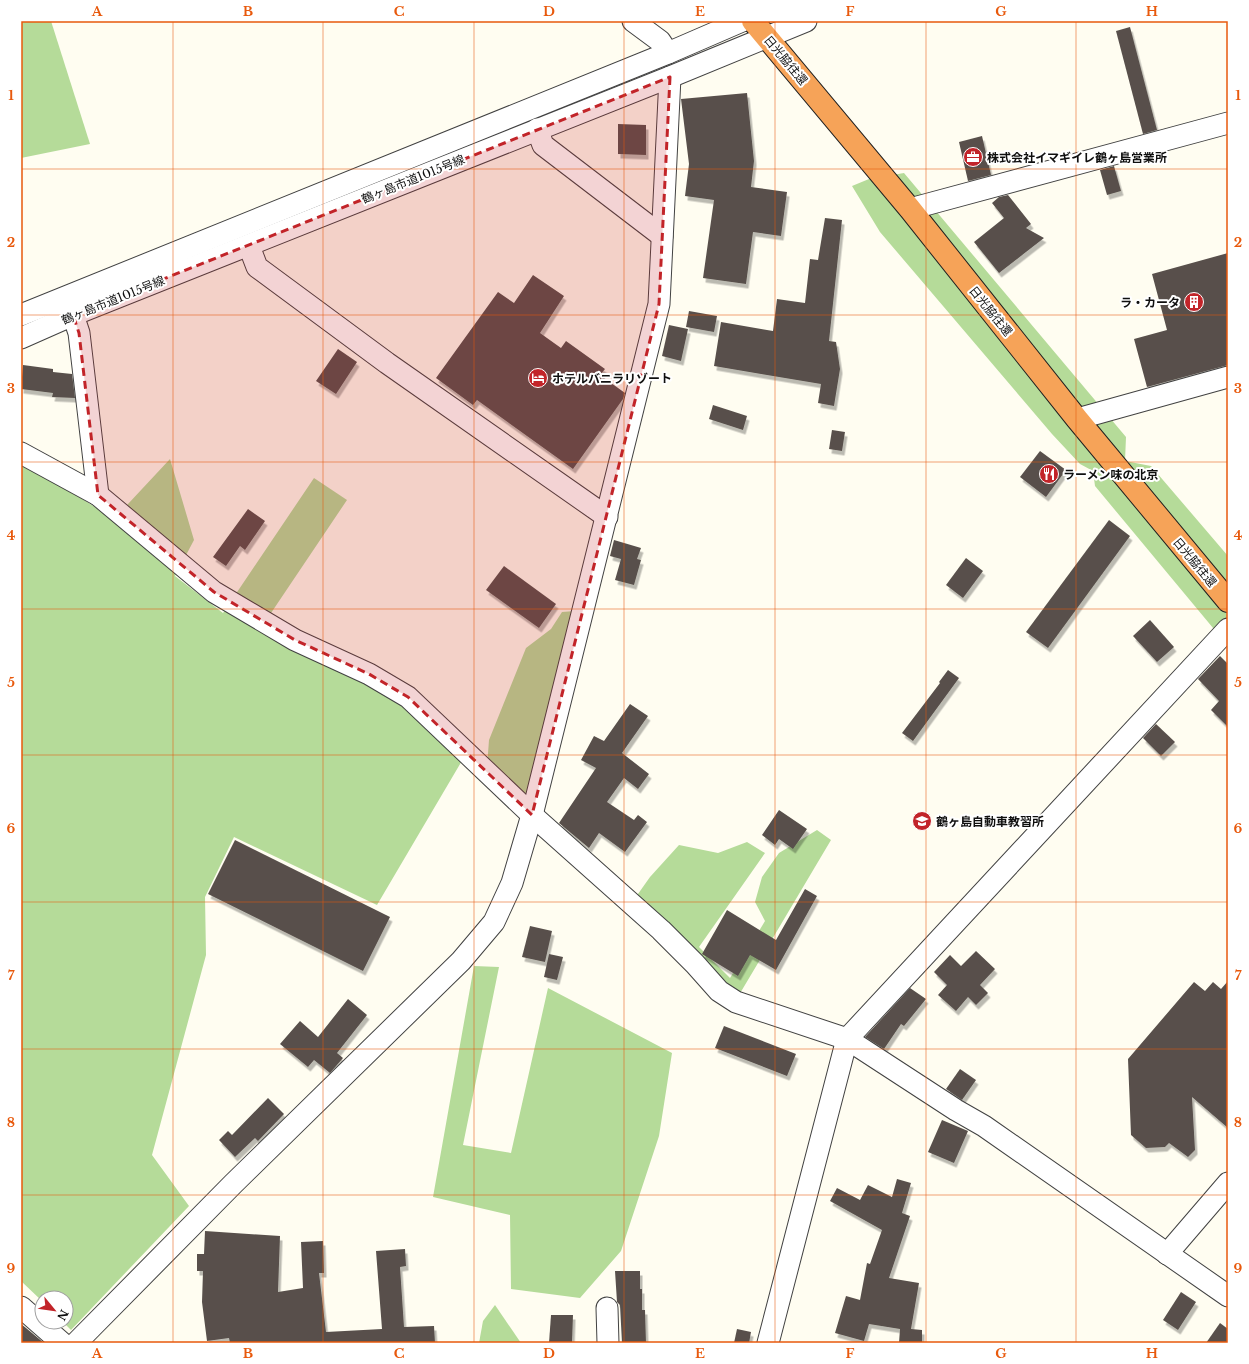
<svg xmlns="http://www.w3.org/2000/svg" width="1249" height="1364" font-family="'Libre Baskerville','Noto Sans JP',serif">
<defs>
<filter id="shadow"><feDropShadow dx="2.5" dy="4.5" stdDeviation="0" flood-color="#0004"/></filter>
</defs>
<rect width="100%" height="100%" fill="#fffdf1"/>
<!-- forest -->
<g fill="#b5db99">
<path d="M 21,21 L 51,21 L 90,144 L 21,158 Z"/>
<path d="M 904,173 L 1126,437 L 1125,461 L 1151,466 L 1228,556 L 1228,646 L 1095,486 L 1093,471 L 1080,464 L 1052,434 L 880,232 L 852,186 L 869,179 Z"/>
<path d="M 170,459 L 194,540 L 175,576 L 223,613 L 314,478 L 347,500 L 267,619 L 316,659 L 401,702 L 463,759 L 377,905 L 234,837 L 205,897 L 206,955 L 152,1155 L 189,1206 L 71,1330 L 63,1322 L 66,1322 L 66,1298 L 42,1298 L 42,1301 L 21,1281 L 21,460 L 114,519 Z"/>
<path d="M 575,611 L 528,797 L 487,767 L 489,740 L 526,648 L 551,629 L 562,612 Z"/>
<path d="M 817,830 L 831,840 L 739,995 L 633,901 L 650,877 L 679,845 L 718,853 L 747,842 L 765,853 L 699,947 L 730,978 L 765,921 L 755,902 L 762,877 L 779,853 Z"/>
<path d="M 474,966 L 499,967 L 463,1145 L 511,1153 L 548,988 L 672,1053 L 659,1136 L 621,1251 L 580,1298 L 511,1289 L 510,1215 L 433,1197 Z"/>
<path d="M 495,1305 L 521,1343 L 479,1343 L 483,1321 Z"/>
</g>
<!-- building -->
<g fill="#58504b" filter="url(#shadow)">
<path d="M 1130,27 L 1157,130 L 1143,134 L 1116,31 Z"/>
<path d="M 747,93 L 754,161 L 751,187 L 787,192 L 781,236 L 753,232 L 746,284 L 703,278 L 714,200 L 685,196 L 689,164 L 681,99 Z"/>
<path d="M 618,124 L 646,125 L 646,155 L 618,154 Z"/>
<path d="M 982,136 L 991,175 L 968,181 L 959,142 Z"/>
<path d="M 1114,166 L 1121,191 L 1107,195 L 1100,170 Z"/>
<path d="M 1008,195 L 1031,224 L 1026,228 L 1044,238 L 999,273 L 974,242 L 1004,218 L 992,203 L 999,197 Z"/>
<path d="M 825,218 L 842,220 L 829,341 L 836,342 L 840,369 L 834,406 L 818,403 L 821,384 L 714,366 L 721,322 L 773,331 L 777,299 L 805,303 L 810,259 L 818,260 Z"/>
<path d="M 1228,253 L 1228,365 L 1147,387 L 1134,339 L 1167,330 L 1152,274 Z"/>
<path d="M 533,275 L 564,296 L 540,333 L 561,348 L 566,341 L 605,369 L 600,375 L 625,393 L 623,399 L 573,469 L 477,400 L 473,405 L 436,378 L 498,292 L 514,303 Z"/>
<path d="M 689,311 L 717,316 L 714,332 L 686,327 Z"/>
<path d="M 669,325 L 688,329 L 681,361 L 662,356 Z"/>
<path d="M 338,349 L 357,362 L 336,394 L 316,381 Z"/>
<path d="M 23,365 L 53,369 L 53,372 L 72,374 L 75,398 L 52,397 L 53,393 L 21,389 Z"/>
<path d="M 713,405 L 747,416 L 743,430 L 709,419 Z"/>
<path d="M 832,430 L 845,432 L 842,451 L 829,449 Z"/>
<path d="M 1040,451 L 1066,470 L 1046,497 L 1020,477 Z"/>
<path d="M 248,509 L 265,521 L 245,550 L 240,546 L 226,566 L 213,557 Z"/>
<path d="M 1109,520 L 1130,536 L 1048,648 L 1026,632 Z"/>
<path d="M 614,540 L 641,548 L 637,559 L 641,560 L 634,585 L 615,580 L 621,559 L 610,556 Z"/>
<path d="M 966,558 L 983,571 L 963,598 L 946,585 Z"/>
<path d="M 504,566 L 556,604 L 539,628 L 486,590 Z"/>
<path d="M 1150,620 L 1174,647 L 1157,662 L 1133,636 Z"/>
<path d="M 1220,656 L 1228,664 L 1228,727 L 1211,710 L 1219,701 L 1198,679 Z"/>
<path d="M 948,670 L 959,678 L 913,741 L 902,733 L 940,683 L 939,682 Z"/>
<path d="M 630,704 L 648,716 L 622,753 L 649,774 L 638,789 L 624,778 L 607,802 L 634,820 L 638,815 L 647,822 L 625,852 L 599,833 L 589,848 L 559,823 L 596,768 L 581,760 L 594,736 L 604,741 Z"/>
<path d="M 1156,724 L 1175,742 L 1161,756 L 1143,738 Z"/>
<path d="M 779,810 L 807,829 L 793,849 L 779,839 L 775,845 L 762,835 Z"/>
<path d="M 235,840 L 390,917 L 363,971 L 208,894 Z"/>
<path d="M 805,889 L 817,896 L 776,970 L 750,955 L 738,976 L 702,954 L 727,910 L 776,940 Z"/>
<path d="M 530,926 L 552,931 L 545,962 L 522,957 Z"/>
<path d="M 976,951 L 995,969 L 980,985 L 988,993 L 976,1005 L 968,997 L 956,1011 L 938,995 L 947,985 L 934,972 L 950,955 L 961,966 Z"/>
<path d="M 549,954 L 563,957 L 557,980 L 544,977 Z"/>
<path d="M 1228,981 L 1228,1128 L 1192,1097 L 1195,1150 L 1188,1157 L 1169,1143 L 1165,1147 L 1146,1148 L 1131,1135 L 1128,1059 L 1194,982 L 1205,991 L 1213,982 L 1221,989 Z"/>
<path d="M 910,988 L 926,999 L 904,1026 L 901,1024 L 884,1049 L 865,1037 Z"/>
<path d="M 348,999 L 367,1015 L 337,1053 L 343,1058 L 330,1073 L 314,1060 L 308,1067 L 280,1044 L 300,1021 L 318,1037 Z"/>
<path d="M 724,1026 L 796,1054 L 787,1076 L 715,1048 Z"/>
<path d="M 960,1069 L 976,1080 L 962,1100 L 946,1089 Z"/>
<path d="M 268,1098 L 284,1114 L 258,1141 L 255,1138 L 235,1157 L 219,1140 L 228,1131 L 232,1135 Z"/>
<path d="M 942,1120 L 968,1131 L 954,1163 L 928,1152 Z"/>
<path d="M 897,1179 L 911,1183 L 902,1213 L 910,1216 L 889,1278 L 919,1283 L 911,1329 L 922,1330 L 922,1343 L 899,1343 L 900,1329 L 869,1324 L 864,1341 L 835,1333 L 846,1296 L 860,1300 L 867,1263 L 870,1264 L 882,1230 L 830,1201 L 837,1188 L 860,1200 L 868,1185 L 892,1197 Z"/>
<path d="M 205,1231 L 280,1236 L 278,1292 L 303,1288 L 301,1242 L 323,1241 L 324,1273 L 319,1273 L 326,1332 L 382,1329 L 376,1251 L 405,1249 L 406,1266 L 400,1267 L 404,1327 L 434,1326 L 435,1343 L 230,1343 L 229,1338 L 207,1341 L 202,1302 L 203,1271 L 197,1271 L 197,1254 L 204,1254 Z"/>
<path d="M 615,1271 L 640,1271 L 640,1289 L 642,1289 L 642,1310 L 645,1310 L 646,1343 L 622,1343 L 620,1305 L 617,1302 Z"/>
<path d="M 1181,1292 L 1196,1302 L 1178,1330 L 1163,1320 Z"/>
<path d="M 551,1315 L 573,1315 L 572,1343 L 549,1343 Z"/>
<path d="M 1220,1323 L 1228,1329 L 1228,1343 L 1206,1343 Z"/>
<path d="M 21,1324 L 26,1328 L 44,1343 L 21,1343 Z"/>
<path d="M 737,1329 L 751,1332 L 749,1343 L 734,1343 Z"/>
</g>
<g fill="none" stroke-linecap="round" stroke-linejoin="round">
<defs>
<g id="minor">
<path d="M 633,21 L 660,41 L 668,53"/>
<path d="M 537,129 L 543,145 L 662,236"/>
<path d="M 910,209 L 1228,123"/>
<path d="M 249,246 L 257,267 L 387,363 L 607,517"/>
<path d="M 21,315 L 668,53 L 742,21"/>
<path d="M 73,315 L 79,333 L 98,495"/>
<path d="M 21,338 L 73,315 L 670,77 L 806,21"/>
<path d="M 1077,419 L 1228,377"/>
<path d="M 21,453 L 98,495 L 214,592 L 295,640 L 369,674 L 408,697 L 532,815 L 661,930 L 695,964 L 719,991 L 736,1002 L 847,1039 L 956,1110 L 984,1126 L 1228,1296"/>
<path d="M 1167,1254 L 1228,1183"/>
<path d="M 21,1307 L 62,1343"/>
<path d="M 607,1308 L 608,1343"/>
<path d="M 76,1343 L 233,1184 L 461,961 L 494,922 L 512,883 L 532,815 L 659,304 L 670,77"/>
<path d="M 768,1343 L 847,1039 L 1228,629"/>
</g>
<path id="highway" d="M 753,21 L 910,209 L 1077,419 L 1228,601"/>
</defs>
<!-- minor casing -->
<use href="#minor" stroke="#424242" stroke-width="23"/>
<!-- highway casing -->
<use href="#highway" stroke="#202020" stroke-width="24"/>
<!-- minor -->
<use href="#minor" stroke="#fff" stroke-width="21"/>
<!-- highway -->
<use href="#highway" stroke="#f6a358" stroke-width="22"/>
</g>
<!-- marked area -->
<path fill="#c22429" fill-opacity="0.2" stroke="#c22429" stroke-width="3" stroke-dasharray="8 5" stroke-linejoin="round" d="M 670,77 L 659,304 L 532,815 L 408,697 L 369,674 L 295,640 L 214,592 L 98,495 L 79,333 L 73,315 Z"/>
<!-- grid -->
<path fill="none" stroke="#e8590c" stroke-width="1" stroke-opacity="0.55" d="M 173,21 L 173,1343M 323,21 L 323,1343M 474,21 L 474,1343M 624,21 L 624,1343M 775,21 L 775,1343M 926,21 L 926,1343M 1076,21 L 1076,1343M 21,169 L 1228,169M 21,315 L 1228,315M 21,462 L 1228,462M 21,609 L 1228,609M 21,755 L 1228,755M 21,902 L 1228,902M 21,1049 L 1228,1049M 21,1195 L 1228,1195"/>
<!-- icons -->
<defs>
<symbol id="office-disc" viewBox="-11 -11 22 22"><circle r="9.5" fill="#c22429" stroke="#fff"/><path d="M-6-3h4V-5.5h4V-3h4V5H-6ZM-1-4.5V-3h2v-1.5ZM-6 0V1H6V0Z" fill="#fff"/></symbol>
<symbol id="building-disc" viewBox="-11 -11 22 22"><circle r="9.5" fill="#c22429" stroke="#fff"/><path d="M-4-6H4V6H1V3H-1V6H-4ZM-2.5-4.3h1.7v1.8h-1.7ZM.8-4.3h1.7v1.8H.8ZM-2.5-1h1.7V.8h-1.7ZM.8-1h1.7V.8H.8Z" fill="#fff"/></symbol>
<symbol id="hotel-disc" viewBox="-11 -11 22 22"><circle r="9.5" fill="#c22429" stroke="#fff"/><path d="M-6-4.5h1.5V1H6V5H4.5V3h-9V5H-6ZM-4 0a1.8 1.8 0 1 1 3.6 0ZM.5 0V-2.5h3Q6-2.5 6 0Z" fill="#fff"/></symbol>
<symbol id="restaurant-disc" viewBox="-11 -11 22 22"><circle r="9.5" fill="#c22429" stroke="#fff"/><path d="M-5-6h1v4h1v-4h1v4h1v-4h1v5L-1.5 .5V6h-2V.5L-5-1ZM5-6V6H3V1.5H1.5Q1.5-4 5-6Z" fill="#fff"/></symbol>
<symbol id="school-disc" viewBox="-11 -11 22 22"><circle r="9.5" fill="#c22429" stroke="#fff"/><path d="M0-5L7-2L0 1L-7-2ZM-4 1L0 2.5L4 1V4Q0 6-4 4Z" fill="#fff"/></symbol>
</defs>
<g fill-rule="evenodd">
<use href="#office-disc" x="962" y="146" width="22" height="22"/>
<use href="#building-disc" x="1183" y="291" width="22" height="22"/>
<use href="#hotel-disc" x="527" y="367" width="22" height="22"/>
<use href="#restaurant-disc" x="1038" y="463" width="22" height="22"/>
<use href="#school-disc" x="911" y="810" width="22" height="22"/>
</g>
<g text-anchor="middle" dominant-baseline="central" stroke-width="4" stroke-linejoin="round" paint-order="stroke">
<!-- street labels -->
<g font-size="12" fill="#0f0f0f" stroke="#fff">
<text transform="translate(786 60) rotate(50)">日光脇往還</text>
<text transform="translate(413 179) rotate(-22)">鶴ヶ島市道1015号線</text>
<text transform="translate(113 300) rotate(-22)">鶴ヶ島市道1015号線</text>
<text transform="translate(991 311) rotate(51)">日光脇往還</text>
<text transform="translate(1195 562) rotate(50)">日光脇往還</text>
</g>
<!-- poi labels -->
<g font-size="12" font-weight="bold" fill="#0f0f0f" stroke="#fff" text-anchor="start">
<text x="987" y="157">株式会社イマギイレ鶴ヶ島営業所</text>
<text x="1180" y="302" text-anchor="end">ラ・カータ</text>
<text x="552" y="378">ホテルバニラリゾート</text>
<text x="1063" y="474">ラーメン味の北京</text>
<text x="936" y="821">鶴ヶ島自動車教習所</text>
</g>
</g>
<!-- border -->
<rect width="1249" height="1364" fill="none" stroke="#ffffff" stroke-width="44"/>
<!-- north arrow -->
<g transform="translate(54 1310) rotate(119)"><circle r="19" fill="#ffffff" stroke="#9f9f9f"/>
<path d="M0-3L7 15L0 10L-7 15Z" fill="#c22429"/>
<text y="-6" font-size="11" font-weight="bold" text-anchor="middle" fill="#0f0f0f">N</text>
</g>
<rect x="22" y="22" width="1205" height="1320" fill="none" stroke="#e8590c" stroke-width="1.5"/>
<g font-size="13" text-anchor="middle" font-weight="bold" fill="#e8590c">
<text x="97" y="16">A</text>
<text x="248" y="16">B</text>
<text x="399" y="16">C</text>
<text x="549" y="16">D</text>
<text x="700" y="16">E</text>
<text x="850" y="16">F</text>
<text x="1001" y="16">G</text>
<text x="1152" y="16">H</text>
<text x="11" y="100">1</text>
<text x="1238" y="100">1</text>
<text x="11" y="247">2</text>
<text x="1238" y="247">2</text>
<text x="11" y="393">3</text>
<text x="1238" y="393">3</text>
<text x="11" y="540">4</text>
<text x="1238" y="540">4</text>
<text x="11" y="687">5</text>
<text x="1238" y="687">5</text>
<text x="11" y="833">6</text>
<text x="1238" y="833">6</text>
<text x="11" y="980">7</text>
<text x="1238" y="980">7</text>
<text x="11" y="1127">8</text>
<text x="1238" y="1127">8</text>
<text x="11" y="1273">9</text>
<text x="1238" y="1273">9</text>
<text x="97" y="1358">A</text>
<text x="248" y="1358">B</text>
<text x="399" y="1358">C</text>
<text x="549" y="1358">D</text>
<text x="700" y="1358">E</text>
<text x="850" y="1358">F</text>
<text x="1001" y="1358">G</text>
<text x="1152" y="1358">H</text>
</g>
</svg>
